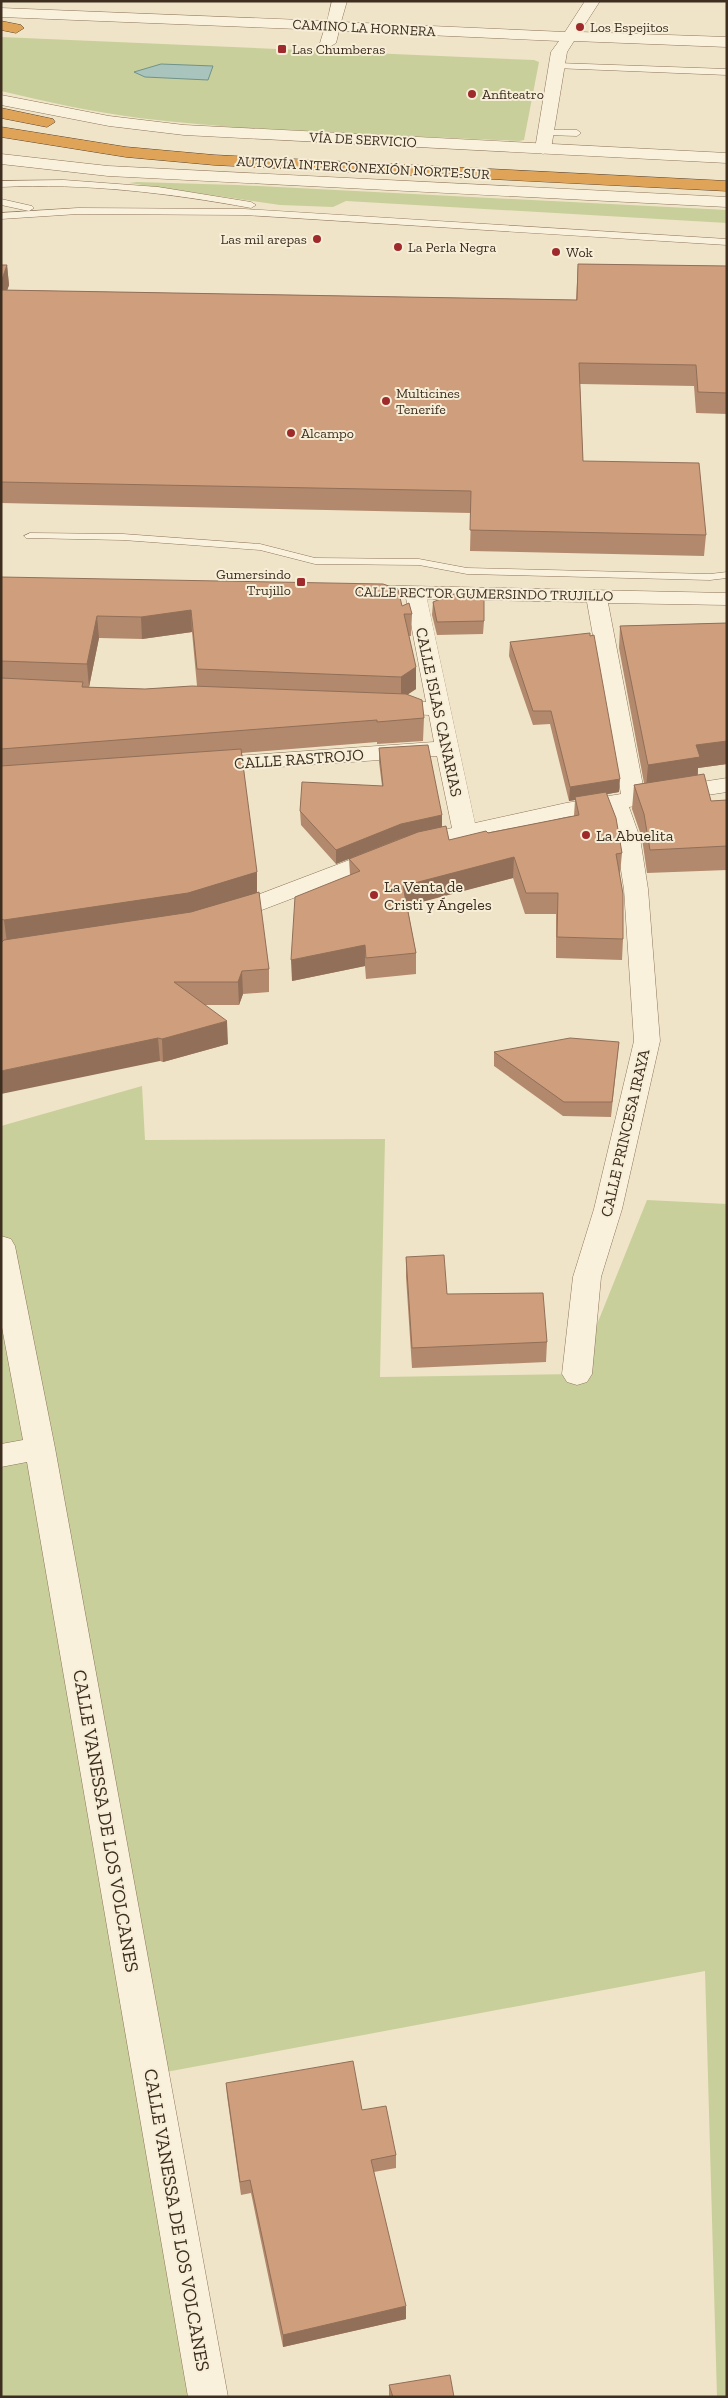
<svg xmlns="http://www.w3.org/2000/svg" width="728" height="2398" font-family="'Zilla Slab',serif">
<rect width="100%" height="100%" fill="#f0e4c8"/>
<!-- green -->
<g fill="#c9cf9b">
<path d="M 1,37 L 534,60 L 539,62 L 524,140 L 519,141 C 393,135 265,133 139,118 C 93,112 47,102 1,91 Z"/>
<path d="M 137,182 L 237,185 L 727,210 L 727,223 L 346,201 L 333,207 L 280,205 L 129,183 Z"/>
<path d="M 142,1086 L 145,1140 L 385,1139 L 380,1377 L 577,1374 L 647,1200 L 727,1204 L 727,2397 L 717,2397 L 705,1971 L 166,2072 L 215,2397 L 1,2397 L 1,1126 Z"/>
</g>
<!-- water -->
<path fill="#a9c4bc" stroke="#6f938a" d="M 161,64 L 213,66 L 208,80 L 145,77 L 134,72 Z"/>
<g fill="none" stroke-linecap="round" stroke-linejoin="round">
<defs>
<g id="service">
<path d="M 557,63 L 727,69 L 727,75 L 554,68 L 554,64 Z"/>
<path d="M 543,130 L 577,130 L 581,133 L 577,136 L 546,135 L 543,134 Z"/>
<path d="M 64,180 L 158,187 L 251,202 L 256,205 L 251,208 C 168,193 86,183 1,187 L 1,181 Z"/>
<path d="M 1,199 L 32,206 L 34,208 L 29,211 L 1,205 Z"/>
<path d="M 78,208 L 244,209 L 727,239 L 727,245 L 244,215 L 78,214 L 1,219 L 1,213 Z"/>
<path d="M 30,533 L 123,534 L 260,544 L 315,558 L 419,559 L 467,568 L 710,574 L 727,572 L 727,578 L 710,580 L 467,574 L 419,565 L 315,564 L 260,550 L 123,540 L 26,538 L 24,536 Z"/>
</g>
<g id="minor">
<path d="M 332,1 L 347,1 L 341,22 L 565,32 L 585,1 L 600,1 L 580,32 L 727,37 L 727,47 L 574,41 L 567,52 L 551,149 L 543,154 L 535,149 L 551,52 L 559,41 L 339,31 L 336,43 L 328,48 L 320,43 L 324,30 L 1,17 L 1,8 L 327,21 Z"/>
<path d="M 361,585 L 727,593 L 727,605 L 608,603 L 644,791 L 727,778 L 727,792 L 629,807 L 640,838 L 648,889 L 660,1041 L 622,1209 L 601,1277 L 592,1374 L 587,1382 L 577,1385 L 567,1382 L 562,1374 L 573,1277 L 594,1209 L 634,1041 L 624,889 L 616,838 L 606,811 L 566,817 L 417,851 L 233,921 L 224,924 L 215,921 L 212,916 L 215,911 L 402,840 L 452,828 L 437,756 L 207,772 L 199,770 L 196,765 L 199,760 L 207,758 L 434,742 L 429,715 L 377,712 L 374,707 L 377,702 L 385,700 L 426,702 L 406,598 L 354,595 L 350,591 L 354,587 ZM 427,599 L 587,602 L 621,794 L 566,803 L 475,823 Z"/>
<path d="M 1,1236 L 11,1239 L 15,1246 L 55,1448 L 228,2397 L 188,2397 L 27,1462 L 1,1467 L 1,1444 L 23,1440 L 1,1322 Z"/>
</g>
<g id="tertiary">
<path d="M 1,95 L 109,116 L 184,125 L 727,153 L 727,163 L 184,135 L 109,126 L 1,105 Z"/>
<path d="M 1,154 L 108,166 L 727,197 L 727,207 L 108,176 L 1,164 Z"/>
</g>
<g id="motorway">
<path d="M 1,21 L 21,25 L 24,28 L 16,33 L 1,30 Z"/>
<path d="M 1,108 L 53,119 L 55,122 L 47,127 L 1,118 Z"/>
<path d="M 1,127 L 126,147 L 214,155 L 727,181 L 727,191 L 214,165 L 126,157 L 1,137 Z"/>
</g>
</defs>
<!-- service casing -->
<use href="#service" stroke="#8d765c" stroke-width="1"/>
<!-- minor casing -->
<use href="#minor" stroke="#8d765c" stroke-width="1"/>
<!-- tertiary casing -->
<use href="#tertiary" stroke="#8d765c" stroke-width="1"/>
<!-- motorway casing -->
<use href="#motorway" stroke="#5b4430" stroke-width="1"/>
<!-- service -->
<use href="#service" fill="#faf1dc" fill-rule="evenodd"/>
<!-- minor -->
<use href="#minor" fill="#faf1dc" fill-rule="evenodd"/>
<!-- tertiary -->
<use href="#tertiary" fill="#faf1dc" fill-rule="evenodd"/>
<!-- motorway -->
<use href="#motorway" fill="#e0a458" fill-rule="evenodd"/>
</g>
<!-- wall -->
<g fill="#b2896c" fill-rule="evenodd">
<path d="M 578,264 L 727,266 L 727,414 L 696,413 L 694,386 L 580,384 L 583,461 L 706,535 L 704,556 L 470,551 L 471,513 L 1,503 L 1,282 L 7,265 L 9,285 L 7,290 L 576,300 Z"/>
<path d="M 1,577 L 402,606 L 412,614 L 411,636 L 409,636 L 416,689 L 408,694 L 424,718 L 423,741 L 377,744 L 377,742 L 242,753 L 257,892 L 269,969 L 269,992 L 243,994 L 239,1005 L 205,1005 L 228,1044 L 163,1062 L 160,1061 L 1,942 ZM 192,632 L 197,686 L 145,689 L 89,687 L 99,638 L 142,639 Z"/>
<path d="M 433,602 L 484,621 L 483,634 L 437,635 L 432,615 Z"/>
<path d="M 727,623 L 727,764 L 698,768 L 698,775 L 711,801 L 727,800 L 727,870 L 647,873 L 642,838 L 632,809 L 634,785 L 644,783 L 619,648 L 620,626 Z"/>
<path d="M 590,636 L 619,792 L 607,794 L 622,853 L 620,874 L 623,939 L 622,960 L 556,958 L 556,914 L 525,914 L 513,878 L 407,905 L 416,953 L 416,974 L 366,979 L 365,966 L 292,981 L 350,875 L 349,859 L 403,838 L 336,864 L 301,825 L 300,811 L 382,786 L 379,762 L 379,748 L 442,815 L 442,827 L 449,840 L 574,816 L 575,800 L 569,801 L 550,724 L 533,725 L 509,656 L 510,642 Z"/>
<path d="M 619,1042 L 611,1117 L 563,1116 L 494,1066 L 494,1052 Z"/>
<path d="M 406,1257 L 447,1294 L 547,1342 L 546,1362 L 412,1368 L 406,1277 Z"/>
<path d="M 226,2083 L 362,2110 L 396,2155 L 396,2168 L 374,2172 L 406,2319 L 283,2347 L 251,2193 L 241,2195 L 227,2096 Z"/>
<path d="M 389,2385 L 454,2397 L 389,2397 Z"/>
</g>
<!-- shaded-wall -->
<g fill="#916f58">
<path d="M 7,265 L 9,285 L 1,309 L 1,282 Z"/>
<path d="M 191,610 L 192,632 L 142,639 L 141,617 Z"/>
<path d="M 97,616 L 99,638 L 89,687 L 87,664 Z"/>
<path d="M 416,667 L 416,689 L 401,699 L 401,677 Z"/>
<path d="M 727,741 L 727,764 L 698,768 L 697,781 L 646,789 L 648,765 L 696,745 Z"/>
<path d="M 620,779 L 619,792 L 575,800 L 575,797 L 575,800 L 569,801 L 570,787 Z"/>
<path d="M 442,815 L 442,828 L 401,838 L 336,864 L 336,850 L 401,824 Z"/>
<path d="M 514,857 L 513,878 L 403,907 L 403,886 Z"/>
<path d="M 257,872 L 257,895 L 190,916 L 7,943 L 4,920 Z"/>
<path d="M 365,945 L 365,966 L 292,981 L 291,960 Z"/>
<path d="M 242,971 L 243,994 L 239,1005 L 238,982 Z"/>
<path d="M 227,1021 L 228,1044 L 163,1062 L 162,1039 Z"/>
<path d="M 158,1038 L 160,1061 L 1,1094 L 1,1071 Z"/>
<path d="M 406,2306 L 406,2319 L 283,2347 L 283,2335 Z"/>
</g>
<!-- building -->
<g fill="#cf9f7d" stroke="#916f58">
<path d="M 578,264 L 727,266 L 727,393 L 698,392 L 696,365 L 579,363 L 583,461 L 699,463 L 706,535 L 470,530 L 471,491 L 1,482 L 1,290 L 577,300 Z"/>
<path d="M 1,265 L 7,265 L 1,282 Z"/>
<path d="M 1,577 L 383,584 L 398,589 L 402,606 L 409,603 L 412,614 L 404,614 L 416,667 L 401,677 L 197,669 L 191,610 L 141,617 L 97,616 L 87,664 L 1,661 Z"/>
<path d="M 453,594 L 484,595 L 484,621 L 437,622 L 433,602 Z"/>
<path d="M 727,623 L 727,741 L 696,745 L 700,757 L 648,765 L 620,626 Z"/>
<path d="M 590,633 L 590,636 L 594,635 L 620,779 L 570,787 L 551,711 L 533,711 L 510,642 Z"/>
<path d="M 1,678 L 83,682 L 82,687 L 145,689 L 192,686 L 406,694 L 422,700 L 424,718 L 377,722 L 377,720 L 1,749 Z"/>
<path d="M 428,745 L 442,815 L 401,824 L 336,850 L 300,811 L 302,782 L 383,786 L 379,748 Z"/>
<path d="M 241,749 L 257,872 L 188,893 L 4,920 L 1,919 L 1,766 Z"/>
<path d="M 704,774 L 711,801 L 727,800 L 727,846 L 650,850 L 644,814 L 634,785 Z"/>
<path d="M 606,792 L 616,818 L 622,853 L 616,854 L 623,894 L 623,939 L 557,937 L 558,893 L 526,893 L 514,857 L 403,886 L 416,953 L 366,958 L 365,945 L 291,960 L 295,897 L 360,871 L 349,859 L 418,832 L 446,826 L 449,840 L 486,831 L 488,833 L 579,815 L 575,797 Z"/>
<path d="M 259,892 L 269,969 L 242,971 L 238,982 L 174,982 L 227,1021 L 162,1039 L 158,1038 L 1,1071 L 1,943 L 4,940 L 191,912 Z"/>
<path d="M 570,1038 L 619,1042 L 612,1102 L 564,1102 L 494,1052 Z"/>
<path d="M 444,1255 L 447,1294 L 543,1293 L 547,1342 L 412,1348 L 406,1257 Z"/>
<path d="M 353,2061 L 362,2110 L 386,2106 L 396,2155 L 371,2160 L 406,2306 L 283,2335 L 250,2180 L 240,2182 L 226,2083 Z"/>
<path d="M 450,2375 L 454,2397 L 393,2397 L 389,2385 Z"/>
</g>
<!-- markers -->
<g fill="#9e2a2b" stroke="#f7eed8" stroke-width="2">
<circle cx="580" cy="27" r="5"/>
<rect x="277" y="44" width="10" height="10" rx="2.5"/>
<circle cx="472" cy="94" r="5"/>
<circle cx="317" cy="239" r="5"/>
<circle cx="398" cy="247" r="5"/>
<circle cx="556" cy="252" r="5"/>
<circle cx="386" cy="401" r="5"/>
<circle cx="291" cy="433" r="5"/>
<rect x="296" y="577" width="10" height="10" rx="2.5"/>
<circle cx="586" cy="835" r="5"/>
<circle cx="374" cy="895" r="5"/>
</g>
<g text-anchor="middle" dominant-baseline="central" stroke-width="4" stroke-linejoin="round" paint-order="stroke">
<!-- far-poi labels -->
<g font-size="14" fill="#3d2e20" stroke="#f7eed8" text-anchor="start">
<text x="590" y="27">Los Espejitos</text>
<text x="292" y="49">Las Chumberas</text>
<text x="482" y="94">Anfiteatro</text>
<text x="307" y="239" text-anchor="end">Las mil arepas</text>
<text x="408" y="247">La Perla Negra</text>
<text x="566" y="252">Wok</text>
<text x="396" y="393">Multicines<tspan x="396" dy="16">Tenerife</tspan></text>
<text x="301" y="433">Alcampo</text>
<text x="291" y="574" text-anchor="end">Gumersindo<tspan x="291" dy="16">Trujillo</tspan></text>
</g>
<!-- far-street labels -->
<g font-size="14" fill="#3d2e20" stroke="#f7eed8">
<text transform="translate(364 28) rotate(3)">CAMINO LA HORNERA</text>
<text transform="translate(363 140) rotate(3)">VÍA DE SERVICIO</text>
<text transform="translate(363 168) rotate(3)">AUTOVÍA INTERCONEXIÓN NORTE-SUR</text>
<text transform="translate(484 594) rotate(1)">CALLE RECTOR GUMERSINDO TRUJILLO</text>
</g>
<!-- street labels -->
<g font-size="16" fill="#3d2e20" stroke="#f7eed8">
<text transform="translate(439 712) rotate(78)">CALLE ISLAS CANARIAS</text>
<text transform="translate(299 759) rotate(-4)">CALLE RASTROJO</text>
<text transform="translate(625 1133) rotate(-77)">CALLE PRINCESA IRAYA</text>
</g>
<!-- poi labels -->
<g font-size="16" fill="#3d2e20" stroke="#f7eed8" text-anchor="start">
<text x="596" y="835">La Abuelita</text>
<text x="384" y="886">La Venta de<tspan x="384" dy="18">Cristi y Ángeles</tspan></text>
</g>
<!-- near-street labels -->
<g font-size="19" fill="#3d2e20" stroke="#f7eed8">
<text transform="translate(106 1821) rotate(80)">CALLE VANESSA DE LOS VOLCANES</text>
<text transform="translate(177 2220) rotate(80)">CALLE VANESSA DE LOS VOLCANES</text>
</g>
</g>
<!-- border -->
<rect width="728" height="2398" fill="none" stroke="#3d2e20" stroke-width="5"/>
</svg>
